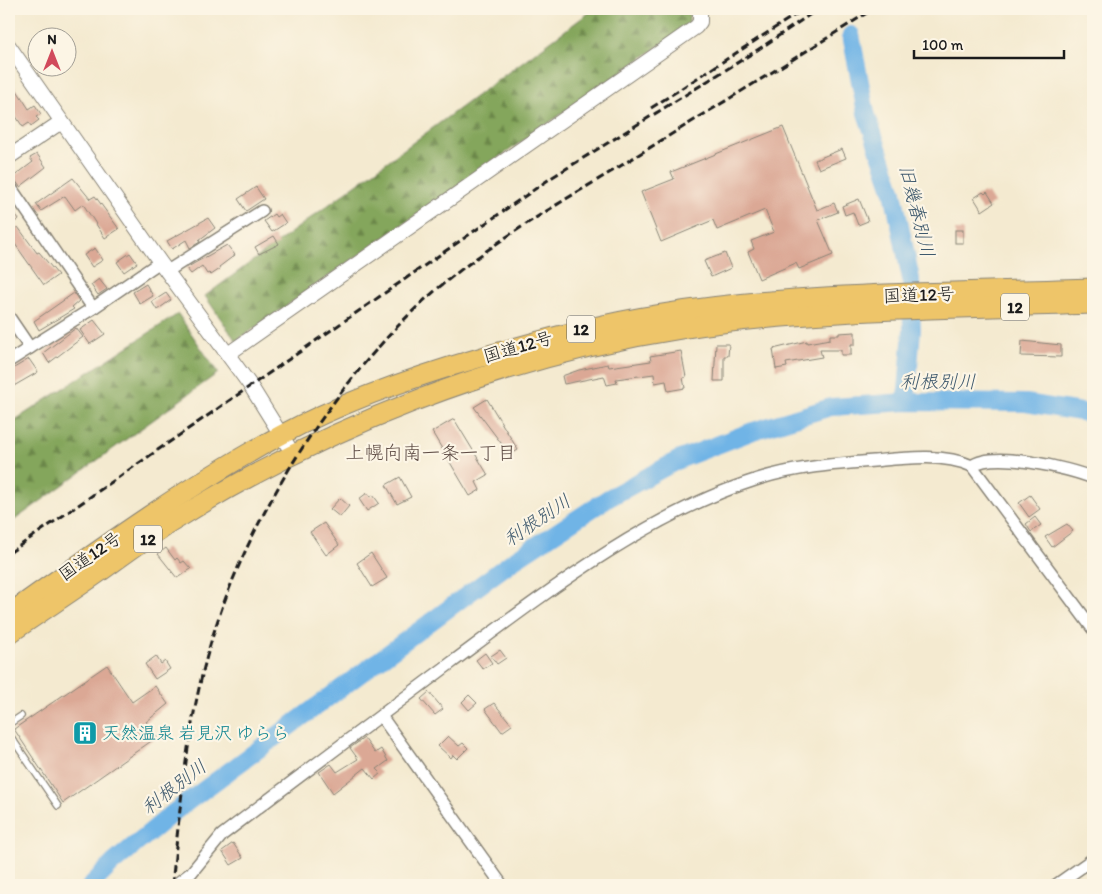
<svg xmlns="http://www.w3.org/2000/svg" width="1102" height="894" font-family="Itim,'Klee One',sans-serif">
<defs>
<pattern id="forest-firs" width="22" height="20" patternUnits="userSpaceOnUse" patternTransform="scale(1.25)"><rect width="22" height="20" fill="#84a65b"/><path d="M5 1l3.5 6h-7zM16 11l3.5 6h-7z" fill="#6b864a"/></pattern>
</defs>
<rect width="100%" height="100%" fill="#fcf5e5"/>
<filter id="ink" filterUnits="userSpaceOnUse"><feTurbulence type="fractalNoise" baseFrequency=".02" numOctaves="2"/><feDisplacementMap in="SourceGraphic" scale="10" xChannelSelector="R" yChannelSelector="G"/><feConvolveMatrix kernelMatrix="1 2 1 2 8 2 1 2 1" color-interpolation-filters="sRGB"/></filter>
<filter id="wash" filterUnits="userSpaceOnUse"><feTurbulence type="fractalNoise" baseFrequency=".0096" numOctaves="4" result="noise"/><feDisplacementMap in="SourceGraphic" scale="20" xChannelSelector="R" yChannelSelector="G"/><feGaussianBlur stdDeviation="1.12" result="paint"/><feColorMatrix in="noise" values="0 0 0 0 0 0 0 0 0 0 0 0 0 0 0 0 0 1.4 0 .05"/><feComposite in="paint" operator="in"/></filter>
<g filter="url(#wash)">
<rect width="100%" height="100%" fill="#f4ead0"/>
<!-- forest -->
<g fill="url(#forest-firs)" stroke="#50613c">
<path d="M 594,9 L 689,9 L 689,25 L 236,341 L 205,296 Z"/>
<path d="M 178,314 L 218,373 L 9,524 L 9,424 Z"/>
</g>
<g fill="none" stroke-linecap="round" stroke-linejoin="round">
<!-- river -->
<g stroke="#70b4e6" stroke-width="18">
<path d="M 851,35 L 866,113 L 893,192 L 911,279 L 912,330 L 906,402"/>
<path d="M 91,885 L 113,863 L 174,812 L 514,560 L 607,499 L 678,460 L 753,431 L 831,407 L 906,402 L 1026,403 L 1093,414"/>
</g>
</g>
<g id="blocks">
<!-- building -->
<g fill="#dba895">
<path d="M 9,78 L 29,109 L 35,105 L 41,114 L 36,117 L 39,120 L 31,126 L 29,123 L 23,127 L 9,106 Z"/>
<path d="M 783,127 L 817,210 L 834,203 L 838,212 L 818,220 L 833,255 L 799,269 L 796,263 L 759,279 L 748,252 L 754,249 L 751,241 L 774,232 L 765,210 L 717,230 L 713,220 L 661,242 L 641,192 L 674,179 L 671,172 Z"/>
<path d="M 842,149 L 846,158 L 819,169 L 815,160 Z"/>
<path d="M 37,154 L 46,167 L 20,187 L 13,177 L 33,162 L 30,158 Z"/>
<path d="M 73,178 L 90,199 L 95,196 L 119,229 L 105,238 L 83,204 L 75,210 L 65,196 L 41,211 L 36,204 Z"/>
<path d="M 256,187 L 264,199 L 246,211 L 238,199 Z"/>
<path d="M 983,192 L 985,194 L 987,192 L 994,203 L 982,211 L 974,198 Z"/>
<path d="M 859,199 L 868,221 L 858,225 L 853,212 L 845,215 L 842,206 Z"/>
<path d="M 9,204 L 19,219 L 9,226 Z"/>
<path d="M 274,214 L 276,217 L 280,214 L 286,223 L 272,232 L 264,221 Z"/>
<path d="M 208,218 L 215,228 L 199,240 L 200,242 L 190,248 L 186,240 L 172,249 L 167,241 Z"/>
<path d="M 18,227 L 37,253 L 39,252 L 58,275 L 44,285 L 15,244 L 9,248 L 9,233 Z"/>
<rect x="955" y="230" width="8" height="13"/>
<path d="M 274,236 L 279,244 L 259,254 L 255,247 Z"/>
<path d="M 227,245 L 235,255 L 219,267 L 220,269 L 211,275 L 209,273 L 207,274 L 202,266 L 191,274 L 186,268 Z"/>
<path d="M 95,248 L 103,260 L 92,267 L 84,255 Z"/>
<path d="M 130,253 L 137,263 L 124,272 L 117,262 Z"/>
<path d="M 725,253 L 731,268 L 711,277 L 704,261 Z"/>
<path d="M 99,279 L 107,289 L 98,295 L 91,285 Z"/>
<path d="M 146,284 L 153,296 L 140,304 L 133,292 Z"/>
<path d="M 74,293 L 79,301 L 72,307 L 74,309 L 39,330 L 34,321 Z"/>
<path d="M 166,293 L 171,300 L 157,310 L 152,302 Z"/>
<path d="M 94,320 L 105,334 L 90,344 L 80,330 Z"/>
<path d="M 76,328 L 83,337 L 49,363 L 43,353 Z"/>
<path d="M 855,332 L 855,344 L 851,344 L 851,355 L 841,355 L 841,350 L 820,350 L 822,357 L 786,363 L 787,367 L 776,369 L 773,349 L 807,341 L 807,343 L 830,339 L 830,335 L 839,335 L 839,333 Z"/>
<path d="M 1022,341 L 1061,345 L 1061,357 L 1021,356 Z"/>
<path d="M 716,344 L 729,344 L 728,356 L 724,356 L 724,381 L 714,381 Z"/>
<path d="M 681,351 L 686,377 L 683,378 L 685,388 L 668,391 L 666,381 L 655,383 L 654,374 L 616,379 L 617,383 L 607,385 L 604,376 L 564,384 L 562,376 L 579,370 L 608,364 L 609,367 L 651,361 L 650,356 Z"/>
<path d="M 29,359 L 38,372 L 12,387 L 9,383 L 9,371 Z"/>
<path d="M 487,399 L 518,450 L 510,455 L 474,407 Z"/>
<path d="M 454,419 L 488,475 L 476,482 L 480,490 L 470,496 L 432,432 Z"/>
<path d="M 400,477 L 411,497 L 397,504 L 386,485 Z"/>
<path d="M 367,493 L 370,497 L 373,495 L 379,503 L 367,511 L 359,499 Z"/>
<path d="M 1030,495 L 1040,509 L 1029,517 L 1019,503 Z"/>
<path d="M 340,498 L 349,506 L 340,517 L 330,509 Z"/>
<path d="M 1035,517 L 1041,525 L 1031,532 L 1026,524 Z"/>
<path d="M 324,523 L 339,545 L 326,555 L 310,532 Z"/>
<path d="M 1067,524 L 1073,531 L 1052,547 L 1045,537 Z"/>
<path d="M 166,548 L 175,560 L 177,558 L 181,563 L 184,561 L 191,569 L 177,578 L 158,554 Z"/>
<path d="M 371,553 L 387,578 L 372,587 L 357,563 Z"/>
<path d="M 500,650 L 506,658 L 497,664 L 491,656 Z"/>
<path d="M 485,653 L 492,663 L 483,669 L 476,660 Z"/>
<path d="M 156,656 L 161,664 L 165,661 L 170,669 L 155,679 L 145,664 Z"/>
<path d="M 107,665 L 132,702 L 155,686 L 168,704 L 146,722 L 157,737 L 63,803 L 14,729 Z"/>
<path d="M 429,692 L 443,709 L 435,715 L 421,699 Z"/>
<path d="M 469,695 L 477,703 L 469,710 L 462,702 Z"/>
<path d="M 494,703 L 512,725 L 502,732 L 485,709 Z"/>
<path d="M 448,736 L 459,746 L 463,743 L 468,748 L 457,759 L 453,755 L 451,758 L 438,746 Z"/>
<path d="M 364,738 L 375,753 L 381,749 L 388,761 L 377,769 L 381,773 L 374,779 L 365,768 L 333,793 L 319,772 L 331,764 L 337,772 L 358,759 L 350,748 Z"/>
<path d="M 233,843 L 243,858 L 231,865 L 222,851 Z"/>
</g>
</g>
</g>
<g filter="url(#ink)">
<use href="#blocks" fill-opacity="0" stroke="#888376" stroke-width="1"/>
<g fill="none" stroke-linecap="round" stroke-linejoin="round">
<defs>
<g id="service">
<path d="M 9,724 L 21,716"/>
<path d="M 9,734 L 58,806"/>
</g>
<g id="minor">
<path d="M 9,185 L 93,308"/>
<path d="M 166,272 L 262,211"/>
<path d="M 9,317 L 30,348"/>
<path d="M 9,361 L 93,308 L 160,262"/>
<path d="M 972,466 C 993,450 1069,468 1093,478"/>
<path d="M 381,716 L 502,885"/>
<path d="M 175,885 L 191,873 L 222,835 C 298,777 375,720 451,663 C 544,594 647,514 758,479 C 796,467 835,464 874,461 C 905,458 943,453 972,466 L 1093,629"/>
<path d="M 1056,885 L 1093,859"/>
</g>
<g id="tertiary">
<path d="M 9,46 L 160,262 L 250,385 L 293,454"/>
<path d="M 9,157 L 61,122"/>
<path d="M 228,354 L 696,27 L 700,22 L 700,9"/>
</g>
<g id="trunk">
<path d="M 9,614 C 97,551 185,487 281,435 C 344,401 413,377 482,357 C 542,340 601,323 663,314 C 802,291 952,293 1093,288"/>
<path d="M 9,634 C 39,613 70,593 100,572 C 124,555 147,537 172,522 C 328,425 505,356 686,328 C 819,308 959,309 1093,304"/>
</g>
</defs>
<!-- service casing -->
<use href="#service" stroke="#888376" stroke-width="8"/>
<!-- minor casing -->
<use href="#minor" stroke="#888376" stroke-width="14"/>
<!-- tertiary casing -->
<use href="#tertiary" stroke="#888376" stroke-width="16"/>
<!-- trunk casing -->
<use href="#trunk" stroke="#888376" stroke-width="21"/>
<!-- service -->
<use href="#service" stroke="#fff" stroke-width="5.5"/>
<!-- minor -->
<use href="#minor" stroke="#fff" stroke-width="11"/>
<!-- tertiary -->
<use href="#tertiary" stroke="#fff" stroke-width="14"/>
<!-- trunk -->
<use href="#trunk" stroke="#eec569" stroke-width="19"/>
<!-- rail -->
<g stroke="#1c1c1c" stroke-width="3" stroke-dasharray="8 4" stroke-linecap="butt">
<path d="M 651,108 L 798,13"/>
<path d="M 9,553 L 551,178 L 753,53 L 818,9"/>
<path d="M 172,885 C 181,800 188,714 214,632 C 250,516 330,390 418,306 C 476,252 546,211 614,170 C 700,116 787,64 873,9"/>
</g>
</g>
</g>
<!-- icons -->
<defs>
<symbol id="building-square" viewBox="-11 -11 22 22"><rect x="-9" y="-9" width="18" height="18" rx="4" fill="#0f9aa8" stroke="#fcf5e5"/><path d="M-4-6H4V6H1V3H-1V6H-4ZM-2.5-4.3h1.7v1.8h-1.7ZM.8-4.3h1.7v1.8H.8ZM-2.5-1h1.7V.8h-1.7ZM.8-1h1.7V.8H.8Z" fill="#fff"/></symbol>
</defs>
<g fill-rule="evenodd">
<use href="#building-square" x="71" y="719" width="28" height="28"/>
</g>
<g text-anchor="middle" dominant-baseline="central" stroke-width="4.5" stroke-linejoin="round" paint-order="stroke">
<!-- shield labels -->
<g fill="#fcf5e5" stroke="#5f5d58" stroke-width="1">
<rect x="1001" y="293.5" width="28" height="27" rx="4"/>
<rect x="567" y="315.5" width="28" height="27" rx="4"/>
<rect x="134" y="525.5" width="28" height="27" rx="4"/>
</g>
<g font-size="16" font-weight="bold" fill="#1c1c1c">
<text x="1015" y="307">12</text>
<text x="581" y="329">12</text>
<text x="148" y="539">12</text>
</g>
<!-- street labels -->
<g font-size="18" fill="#1c1c1c" stroke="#fcf5e5">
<text transform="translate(919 295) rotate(-2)">国道12号</text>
<text transform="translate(518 347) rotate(-16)">国道12号</text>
<text transform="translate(90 556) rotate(-35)">国道12号</text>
</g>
<!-- culture labels -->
<g font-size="18" fill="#0d838f" stroke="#fcf5e5" text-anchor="start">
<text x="102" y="733">天然温泉 岩見沢 ゆらら</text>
</g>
<!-- water labels -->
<g font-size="19" font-style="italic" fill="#3e596d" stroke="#fcf5e5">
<text transform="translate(917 211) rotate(76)">旧幾春別川</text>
<text x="938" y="381">利根別川</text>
<text transform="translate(537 520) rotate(-34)">利根別川</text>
<text transform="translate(174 787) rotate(-38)">利根別川</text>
</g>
<!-- neighbourhood labels -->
<g font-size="19" fill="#5f4d46" stroke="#fcf5e5">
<text x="431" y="452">上幌向南一条一丁目</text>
</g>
</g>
<!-- margin -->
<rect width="1102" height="894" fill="none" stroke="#fcf5e5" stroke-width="30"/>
<!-- north arrow -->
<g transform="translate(52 52)"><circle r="24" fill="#fcf5e5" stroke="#a29e95"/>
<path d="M0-4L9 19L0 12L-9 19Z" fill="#d1495b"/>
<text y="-8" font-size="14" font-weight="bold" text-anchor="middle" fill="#1c1c1c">N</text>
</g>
<!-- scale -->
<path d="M914 50v8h150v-8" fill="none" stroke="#1c1c1c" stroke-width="2.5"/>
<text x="922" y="50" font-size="15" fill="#1c1c1c" stroke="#fcf5e5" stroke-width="4" paint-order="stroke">100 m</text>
</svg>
